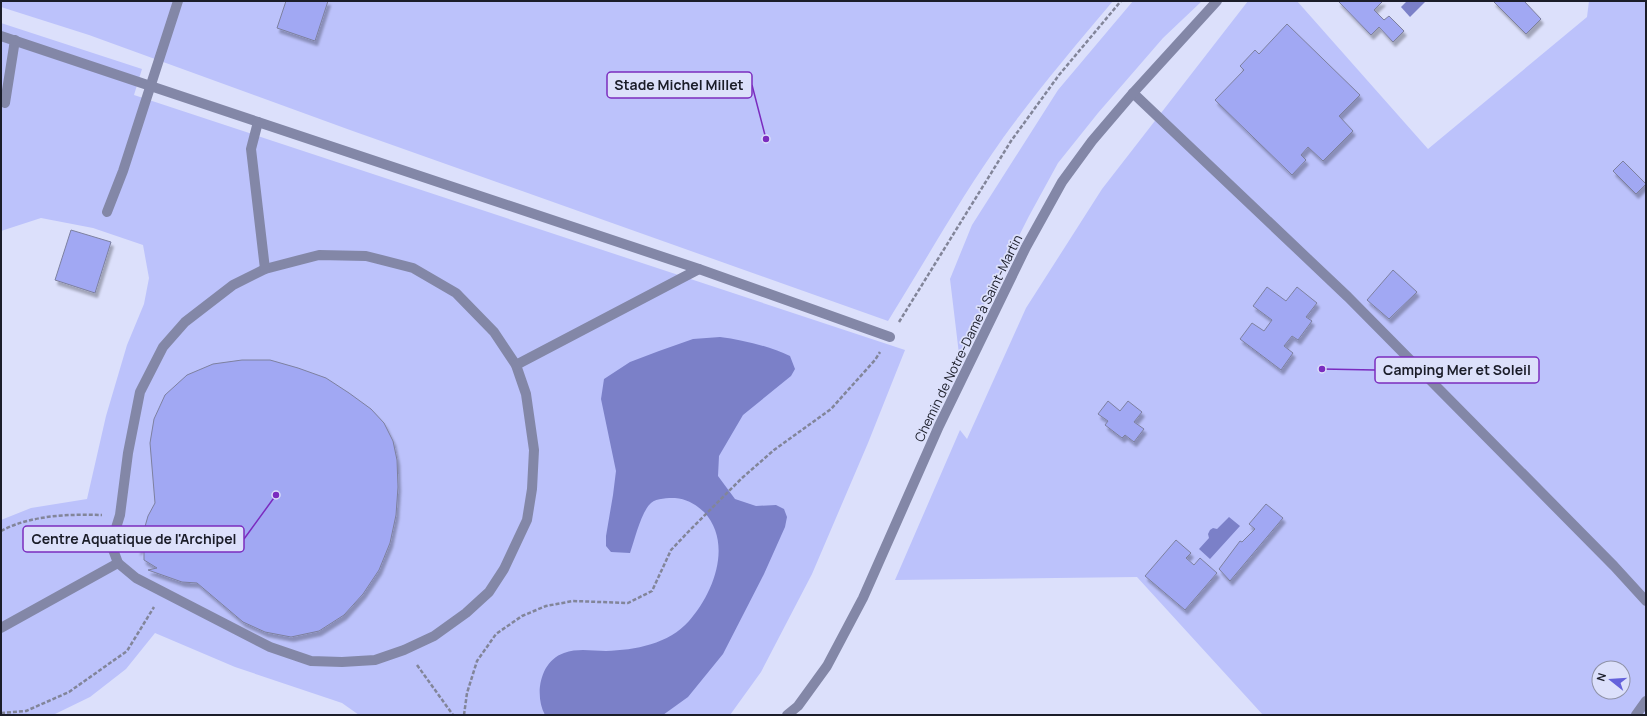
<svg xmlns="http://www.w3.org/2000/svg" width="1647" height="716" font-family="Manrope,sans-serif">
<defs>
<filter id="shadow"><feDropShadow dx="2.5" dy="4.5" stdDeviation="1" flood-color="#0004"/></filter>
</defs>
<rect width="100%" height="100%" fill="#dce0fb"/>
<!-- green -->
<g fill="#bcc2fb" fill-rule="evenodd">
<path d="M 1,1 L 1113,1 C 1075,46 1037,91 1003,138 C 961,197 926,260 888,321 L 350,130 L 89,35 L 1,7 Z"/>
<path d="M 1133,1 L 1202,1 L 1163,38 L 1098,113 L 1058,163 L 1029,216 L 959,354 L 950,279 L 972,225 L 1058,90 Z"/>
<path d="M 1248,1 L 1297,1 L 1428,149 L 1587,17 L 1589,1 L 1646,1 L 1646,715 L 1263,715 L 1137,577 L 895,580 L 960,430 L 967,439 L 1026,308 L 1102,189 ZM 1599,668 L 1623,668 L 1623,692 L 1599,692 Z"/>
<path d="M 1,23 L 142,69 L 134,95 L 905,350 L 868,443 L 812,574 L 761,672 L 730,715 L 359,715 L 342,703 L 235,667 L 155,633 L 126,669 L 90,697 L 53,715 L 1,715 L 1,520 L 31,508 L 87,499 L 106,416 L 127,345 L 144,304 L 149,278 L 143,245 L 93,228 L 41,218 L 1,231 Z"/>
</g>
<!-- water -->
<g fill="#7b80c8">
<path d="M 1407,1 L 1426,1 L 1410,17 L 1401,7 Z"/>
<path d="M 720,337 C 743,340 769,346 790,356 L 795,369 L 791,376 L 743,415 L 719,456 L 718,476 L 735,499 L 756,506 L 776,505 L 784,509 L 787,517 L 785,527 L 764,574 L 723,654 L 688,697 L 663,715 L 545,715 C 534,695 540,661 564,653 C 578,648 592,651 606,651 C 635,650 669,644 689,621 C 714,593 733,543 704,512 C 695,504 687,499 675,498 C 668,498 657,498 651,503 C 641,512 635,539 630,553 L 611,552 L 606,546 L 606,536 L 613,495 L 616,471 L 601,399 L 604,379 L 630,362 L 659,351 L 693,339 Z"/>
<path d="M 1229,517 L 1240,526 L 1210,559 L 1199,549 L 1209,538 L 1208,534 L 1210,530 L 1213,528 L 1217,529 Z"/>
</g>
<!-- building -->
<g fill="#a1a8f3" stroke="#7d809f" filter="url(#shadow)">
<path d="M 286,1 L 328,1 L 315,41 L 277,28 Z"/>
<path d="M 1338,1 L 1383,1 L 1374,10 L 1384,20 L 1389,16 L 1404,31 L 1393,42 L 1379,27 L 1371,35 Z"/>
<path d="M 1493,1 L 1524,1 L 1541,19 L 1526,34 Z"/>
<path d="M 1287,24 L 1360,95 L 1339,116 L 1353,131 L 1323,161 L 1308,147 L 1301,155 L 1306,160 L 1292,175 L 1215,100 L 1244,70 L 1240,66 L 1255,50 L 1259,54 Z"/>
<path d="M 1623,161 L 1646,184 L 1636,194 L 1613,171 Z"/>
<path d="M 71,230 L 111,242 L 95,293 L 55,280 Z"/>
<path d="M 1393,270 L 1417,292 L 1389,319 L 1367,300 Z"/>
<path d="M 1267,287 L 1286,301 L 1297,287 L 1317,303 L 1306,317 L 1312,321 L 1298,340 L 1292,336 L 1284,346 L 1293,353 L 1281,370 L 1240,339 L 1252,323 L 1264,331 L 1272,320 L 1253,306 Z"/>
<path d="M 242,360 L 270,360 L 298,368 L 326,378 L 349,393 L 371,409 L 384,423 L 393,441 L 397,460 L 398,487 L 396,515 L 390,543 L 379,570 L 363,594 L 344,615 L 319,631 L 291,637 L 265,632 L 243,622 L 197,583 L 182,582 L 148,570 L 157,568 L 144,560 L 144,545 L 138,551 L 148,516 L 155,503 L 150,443 L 154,419 L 165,395 L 187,375 L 213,364 Z"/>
<path d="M 1108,401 L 1120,411 L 1128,401 L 1142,412 L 1134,422 L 1144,429 L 1134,442 L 1125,435 L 1122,438 L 1105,425 L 1108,421 L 1098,414 Z"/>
<path d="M 1266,504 L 1283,518 L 1230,581 L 1219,569 L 1240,541 L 1242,542 L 1255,529 L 1249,524 Z"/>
<path d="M 1176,540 L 1191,553 L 1186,558 L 1194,565 L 1200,558 L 1217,573 L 1185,610 L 1145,576 Z"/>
</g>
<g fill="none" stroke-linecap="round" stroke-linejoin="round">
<!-- path -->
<g stroke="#828599" stroke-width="2.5" stroke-dasharray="4 2" stroke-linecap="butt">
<path d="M 899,322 L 1011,141 L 1059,75 L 1121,1"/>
<path d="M 1,531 C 31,515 69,514 102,515"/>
<path d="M 417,665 L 453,715"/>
<path d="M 1,713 L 26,711 L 69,692 L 127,651 L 154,607"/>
<path d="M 464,715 L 467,693 L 477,661 L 496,634 L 522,616 L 546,606 L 573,601 L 628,603 L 652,591 L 671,550 L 690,530 L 742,478 L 774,450 L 831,409 L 875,360 L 880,352"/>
</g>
<!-- service -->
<g stroke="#8387a7" stroke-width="10">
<path d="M 1133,93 L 1348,297 L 1614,566 L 1646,601"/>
<path d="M 107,212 L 123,171 L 178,1"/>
<path d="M 1636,715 L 1646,701"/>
</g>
<!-- pedestrian -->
<g stroke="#8387a7" stroke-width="10">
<path d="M 1,36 L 258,122"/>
<path d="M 5,103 L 15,40"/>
<path d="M 319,255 L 366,256 L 413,268 L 456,293 L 494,332 L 516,365 L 526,394 L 534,450 L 532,489 L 527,520 L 504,569 L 489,592 L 466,613 L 434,636 L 404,650 L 375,660 L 342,662 L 311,661 L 270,647 L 136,578 L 118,563 L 111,544 L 120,515 L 128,453 L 140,392 L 163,347 L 185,322 L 233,285 L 265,269 Z"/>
<path d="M 265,269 L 251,149 L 258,122 L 699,269 L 890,337"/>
<path d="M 516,365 L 699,269"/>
<path d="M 1,628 L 118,563"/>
</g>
<!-- tertiary -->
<path stroke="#8387a7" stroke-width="10" d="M 787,715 L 798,706 L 827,666 L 863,598 L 939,426 L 1026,247 L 1062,182 L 1092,141 L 1133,93 L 1217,1"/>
</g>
<g text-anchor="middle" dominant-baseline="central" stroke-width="3.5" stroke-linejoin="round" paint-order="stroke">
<!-- street labels -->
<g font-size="13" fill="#1b1d29" stroke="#dce0fb">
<text transform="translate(968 338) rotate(-64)">Chemin de Notre-Dame à Saint-Martin</text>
</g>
</g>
<!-- callouts -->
<path fill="none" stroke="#7b2cbf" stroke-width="1.5" d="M766 139L752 85M1322 369L1375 370M276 495L244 539"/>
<g fill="#7b2cbf" stroke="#dce0fb" stroke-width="1.5">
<circle cx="766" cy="139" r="4"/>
<circle cx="1322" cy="369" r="4"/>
<circle cx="276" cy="495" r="4"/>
</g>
<g fill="#dce0fb" stroke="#7b2cbf" stroke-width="1.5">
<rect x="607" y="72" width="145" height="26" rx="4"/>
<rect x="1375" y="357" width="164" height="26" rx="4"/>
<rect x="23" y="526" width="221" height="26" rx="4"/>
</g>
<g font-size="14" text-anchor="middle" font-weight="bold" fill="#1b1d29">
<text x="679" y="90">Stade Michel Millet</text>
<text x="1457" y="375">Camping Mer et Soleil</text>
<text x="134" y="544">Centre Aquatique de l'Archipel</text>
</g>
<!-- border -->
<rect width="1647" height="716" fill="none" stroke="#1b1d29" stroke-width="4"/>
<!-- north arrow -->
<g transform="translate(1611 680) rotate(287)"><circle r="19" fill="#dce0fb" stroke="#8f92a7"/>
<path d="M0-3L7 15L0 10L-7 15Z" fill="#6462db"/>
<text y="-6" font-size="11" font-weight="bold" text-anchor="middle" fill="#1b1d29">N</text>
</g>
</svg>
